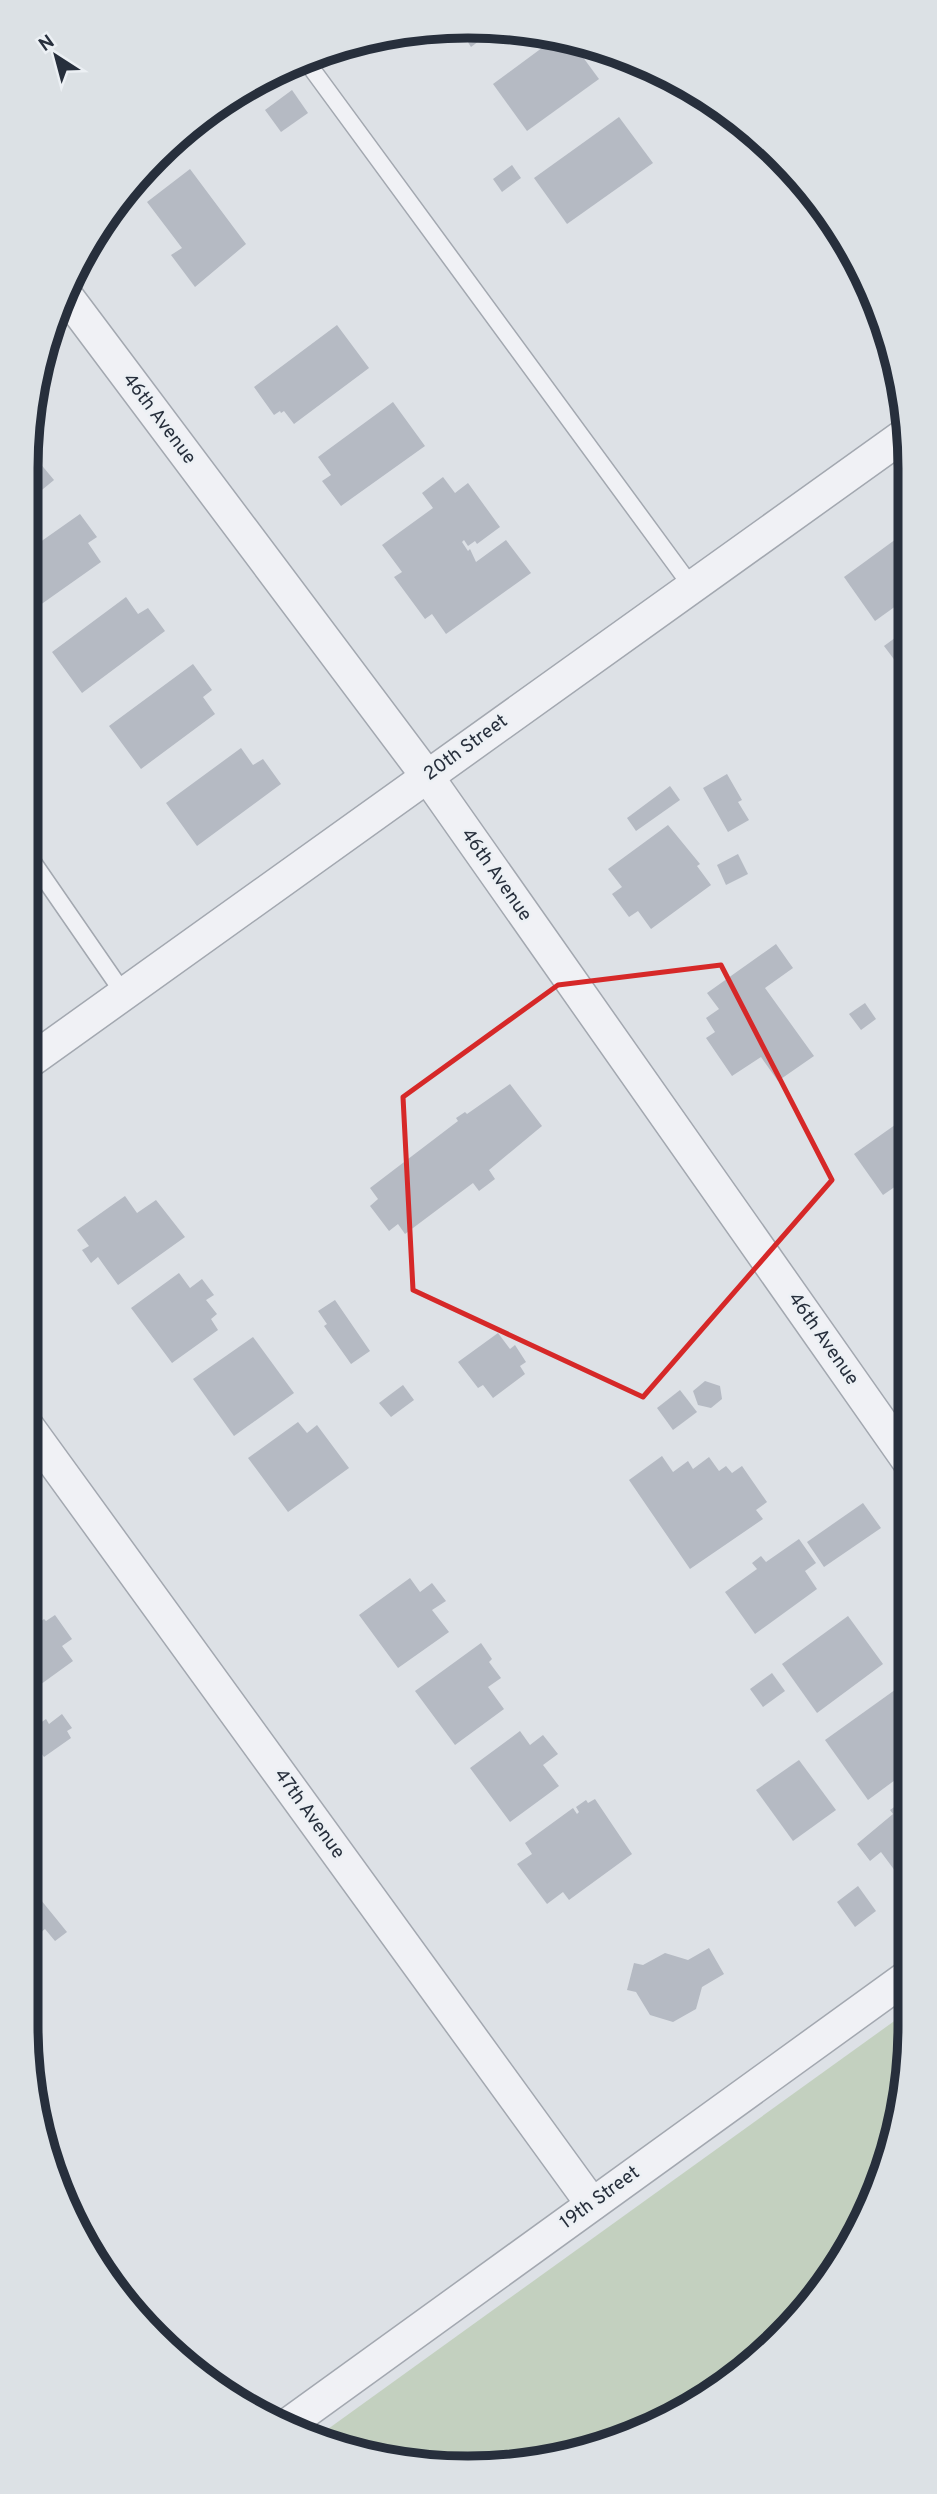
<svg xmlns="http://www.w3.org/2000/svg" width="937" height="2494" font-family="Overpass,sans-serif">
<rect width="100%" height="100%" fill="#dde1e6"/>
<!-- green -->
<path fill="#c3d0bf" d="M 911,2009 L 911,2026 L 896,2140 L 820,2294 L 714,2393 L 555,2459 L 410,2464 L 321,2434 Z"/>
<!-- building -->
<g fill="#b5bac3">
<path d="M 462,33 L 487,35 L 471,47 Z"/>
<path d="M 554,39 L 571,41 L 599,79 L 527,131 L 493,84 Z"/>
<path d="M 292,90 L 308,113 L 281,132 L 265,110 Z"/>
<path d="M 619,117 L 653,163 L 567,224 L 534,178 Z"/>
<path d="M 512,165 L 521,178 L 502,192 L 493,179 Z"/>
<path d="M 190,169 L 246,244 L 195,287 L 171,255 L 182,248 L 147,202 Z"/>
<path d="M 337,325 L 369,368 L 294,424 L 284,411 L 281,413 L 280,411 L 274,415 L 254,387 Z"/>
<path d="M 393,402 L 425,446 L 341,506 L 322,481 L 331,475 L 318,457 Z"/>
<path d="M 29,450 L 54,480 L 26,503 L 26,469 Z"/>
<path d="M 443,477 L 455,493 L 468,483 L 500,527 L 477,544 L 475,541 L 468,546 L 464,540 L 462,542 L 468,551 L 470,549 L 476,562 L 506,540 L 531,573 L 446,634 L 432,614 L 425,619 L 394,577 L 402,572 L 382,545 L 433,508 L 422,493 Z"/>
<path d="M 80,514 L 97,537 L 88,543 L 101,562 L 26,615 L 26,552 Z"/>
<path d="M 907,531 L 907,598 L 875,621 L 844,577 Z"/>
<path d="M 126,597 L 138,614 L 148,608 L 165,631 L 82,693 L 52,652 Z"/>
<path d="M 907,629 L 908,678 L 884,646 Z"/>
<path d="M 193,664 L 212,690 L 203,697 L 215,714 L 141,769 L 109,726 Z"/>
<path d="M 241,748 L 253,765 L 263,759 L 281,784 L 197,846 L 166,803 Z"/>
<path d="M 727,774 L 742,800 L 738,802 L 749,820 L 728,832 L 703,788 Z"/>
<path d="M 670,786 L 680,800 L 636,831 L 627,818 Z"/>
<path d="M 668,825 L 700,864 L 697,866 L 711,885 L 651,929 L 638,911 L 629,917 L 612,894 L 622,887 L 608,869 Z"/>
<path d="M 738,854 L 748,874 L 726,885 L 717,865 Z"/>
<path d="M 776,944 L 793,968 L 765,988 L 814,1056 L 778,1081 L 761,1057 L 732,1076 L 706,1038 L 715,1032 L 706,1018 L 719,1009 L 707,993 Z"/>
<path d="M 865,1003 L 876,1019 L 861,1030 L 849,1014 Z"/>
<path d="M 510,1084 L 542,1126 L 489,1170 L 495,1179 L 479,1191 L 473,1183 L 405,1234 L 398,1224 L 389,1231 L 370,1206 L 378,1199 L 370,1188 L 458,1121 L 456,1118 L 465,1112 L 467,1114 Z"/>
<path d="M 909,1115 L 909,1177 L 883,1195 L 854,1154 Z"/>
<path d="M 125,1196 L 137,1213 L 156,1200 L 185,1237 L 118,1285 L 98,1257 L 91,1263 L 82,1250 L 89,1246 L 77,1230 Z"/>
<path d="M 179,1273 L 190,1288 L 202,1279 L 214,1295 L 206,1300 L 217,1314 L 211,1319 L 218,1330 L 172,1363 L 131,1308 Z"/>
<path d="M 335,1300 L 370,1351 L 351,1364 L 324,1326 L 327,1324 L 318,1311 Z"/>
<path d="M 498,1333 L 510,1349 L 515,1345 L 526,1362 L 520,1366 L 525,1374 L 493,1398 L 483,1385 L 478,1388 L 458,1362 Z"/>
<path d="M 253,1337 L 294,1393 L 234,1436 L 193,1379 Z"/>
<path d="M 705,1381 L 720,1386 L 722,1399 L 711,1408 L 698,1405 L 693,1391 Z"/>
<path d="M 403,1385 L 414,1400 L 391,1417 L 379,1403 Z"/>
<path d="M 680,1390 L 697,1412 L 673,1430 L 657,1408 Z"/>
<path d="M 298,1422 L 307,1433 L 317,1425 L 349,1468 L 288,1512 L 248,1458 Z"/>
<path d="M 662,1456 L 673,1472 L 688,1461 L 693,1469 L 709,1457 L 719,1471 L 726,1466 L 732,1473 L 742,1466 L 767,1502 L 756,1510 L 763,1519 L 690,1569 L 629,1480 Z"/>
<path d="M 863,1503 L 881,1528 L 824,1567 L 807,1542 Z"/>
<path d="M 799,1539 L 816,1563 L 805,1571 L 817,1589 L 755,1634 L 725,1592 L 757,1569 L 752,1563 L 761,1556 L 766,1562 Z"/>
<path d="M 410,1578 L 420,1592 L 432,1583 L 446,1601 L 432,1610 L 449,1632 L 398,1668 L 359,1615 Z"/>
<path d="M 55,1615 L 72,1639 L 62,1646 L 73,1661 L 26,1695 L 26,1632 L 44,1619 L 46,1621 Z"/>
<path d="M 848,1616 L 883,1664 L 817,1713 L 782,1664 Z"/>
<path d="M 481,1643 L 492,1659 L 489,1662 L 501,1678 L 488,1687 L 504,1709 L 455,1745 L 415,1691 Z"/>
<path d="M 772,1673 L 785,1691 L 763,1707 L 750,1689 Z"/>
<path d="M 899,1687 L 910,1703 L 910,1769 L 868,1800 L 825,1740 Z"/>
<path d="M 62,1714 L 72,1728 L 67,1731 L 71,1738 L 44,1757 L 39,1750 L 26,1759 L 28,1737 L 26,1733 L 46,1719 L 49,1724 Z"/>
<path d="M 520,1731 L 530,1745 L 543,1735 L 558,1754 L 543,1765 L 559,1786 L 510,1822 L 470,1768 Z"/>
<path d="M 799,1760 L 836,1810 L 793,1841 L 756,1790 Z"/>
<path d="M 910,1796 L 910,1878 L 904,1883 L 881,1852 L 870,1861 L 857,1844 L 893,1814 L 890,1810 Z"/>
<path d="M 595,1799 L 632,1854 L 569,1900 L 563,1892 L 547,1904 L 517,1864 L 532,1854 L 525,1843 L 573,1808 L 577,1814 L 579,1812 L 576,1807 L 586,1800 L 588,1803 Z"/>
<path d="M 858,1886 L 876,1911 L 855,1927 L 837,1902 Z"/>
<path d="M 32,1889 L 67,1932 L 55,1941 L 45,1929 L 40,1933 L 26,1916 L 29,1910 L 26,1906 L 26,1894 Z"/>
<path d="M 709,1948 L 724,1974 L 702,1987 L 696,2009 L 673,2022 L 650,2015 L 636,1992 L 627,1990 L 634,1963 L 643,1965 L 665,1953 L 688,1960 Z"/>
</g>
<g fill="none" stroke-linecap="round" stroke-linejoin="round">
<defs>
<g id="service">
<path d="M 309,65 L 692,587"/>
<path d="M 26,852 L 124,994"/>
</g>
<g id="minor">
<path d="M 69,299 L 427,776 L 909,1462"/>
<path d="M 26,1064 L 907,433"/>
<path d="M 26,1424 L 592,2204"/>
<path d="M 290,2423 L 911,1974"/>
</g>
</defs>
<!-- service casing -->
<use href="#service" stroke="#a3a8b0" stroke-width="19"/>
<!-- minor casing -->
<use href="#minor" stroke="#a3a8b0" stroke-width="35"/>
<!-- service -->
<use href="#service" stroke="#f0f1f5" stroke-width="16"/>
<!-- minor -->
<use href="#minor" stroke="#f0f1f5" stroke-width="32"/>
</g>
<!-- marked area -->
<path fill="none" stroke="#d62828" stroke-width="5" stroke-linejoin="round" d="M 721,965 L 832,1180 L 643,1397 L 413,1290 L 403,1097 L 558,985 Z"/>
<g text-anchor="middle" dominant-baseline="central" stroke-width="5" stroke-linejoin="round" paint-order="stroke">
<!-- street labels -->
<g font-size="19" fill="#272f3c" stroke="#ecf0f4">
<text transform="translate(159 419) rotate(53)">46th Avenue</text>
<text transform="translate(466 748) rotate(-36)">20th Street</text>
<text transform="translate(496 875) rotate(55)">46th Avenue</text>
<text transform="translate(823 1339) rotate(55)">46th Avenue</text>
<text transform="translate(309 1814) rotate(54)">47th Avenue</text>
<text transform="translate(600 2198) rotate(-36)">19th Street</text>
</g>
</g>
<!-- crop -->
<path d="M0 0H937V2494H0ZM468 38H468A430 430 0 0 1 898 468V2026A430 430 0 0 1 468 2456H468A430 430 0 0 1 38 2026V468A430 430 0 0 1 468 38Z" fill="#dce1e5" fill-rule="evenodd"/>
<path fill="none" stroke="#272f3c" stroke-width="9" d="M468 38H468A430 430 0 0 1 898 468V2026A430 430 0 0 1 468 2456H468A430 430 0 0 1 38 2026V468A430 430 0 0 1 468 38Z"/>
<!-- north arrow -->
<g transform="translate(56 56) rotate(324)" stroke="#ecf0f4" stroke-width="5" paint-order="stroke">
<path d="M0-5L12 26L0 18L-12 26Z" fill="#272f3c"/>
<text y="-10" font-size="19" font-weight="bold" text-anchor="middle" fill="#272f3c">N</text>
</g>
</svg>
